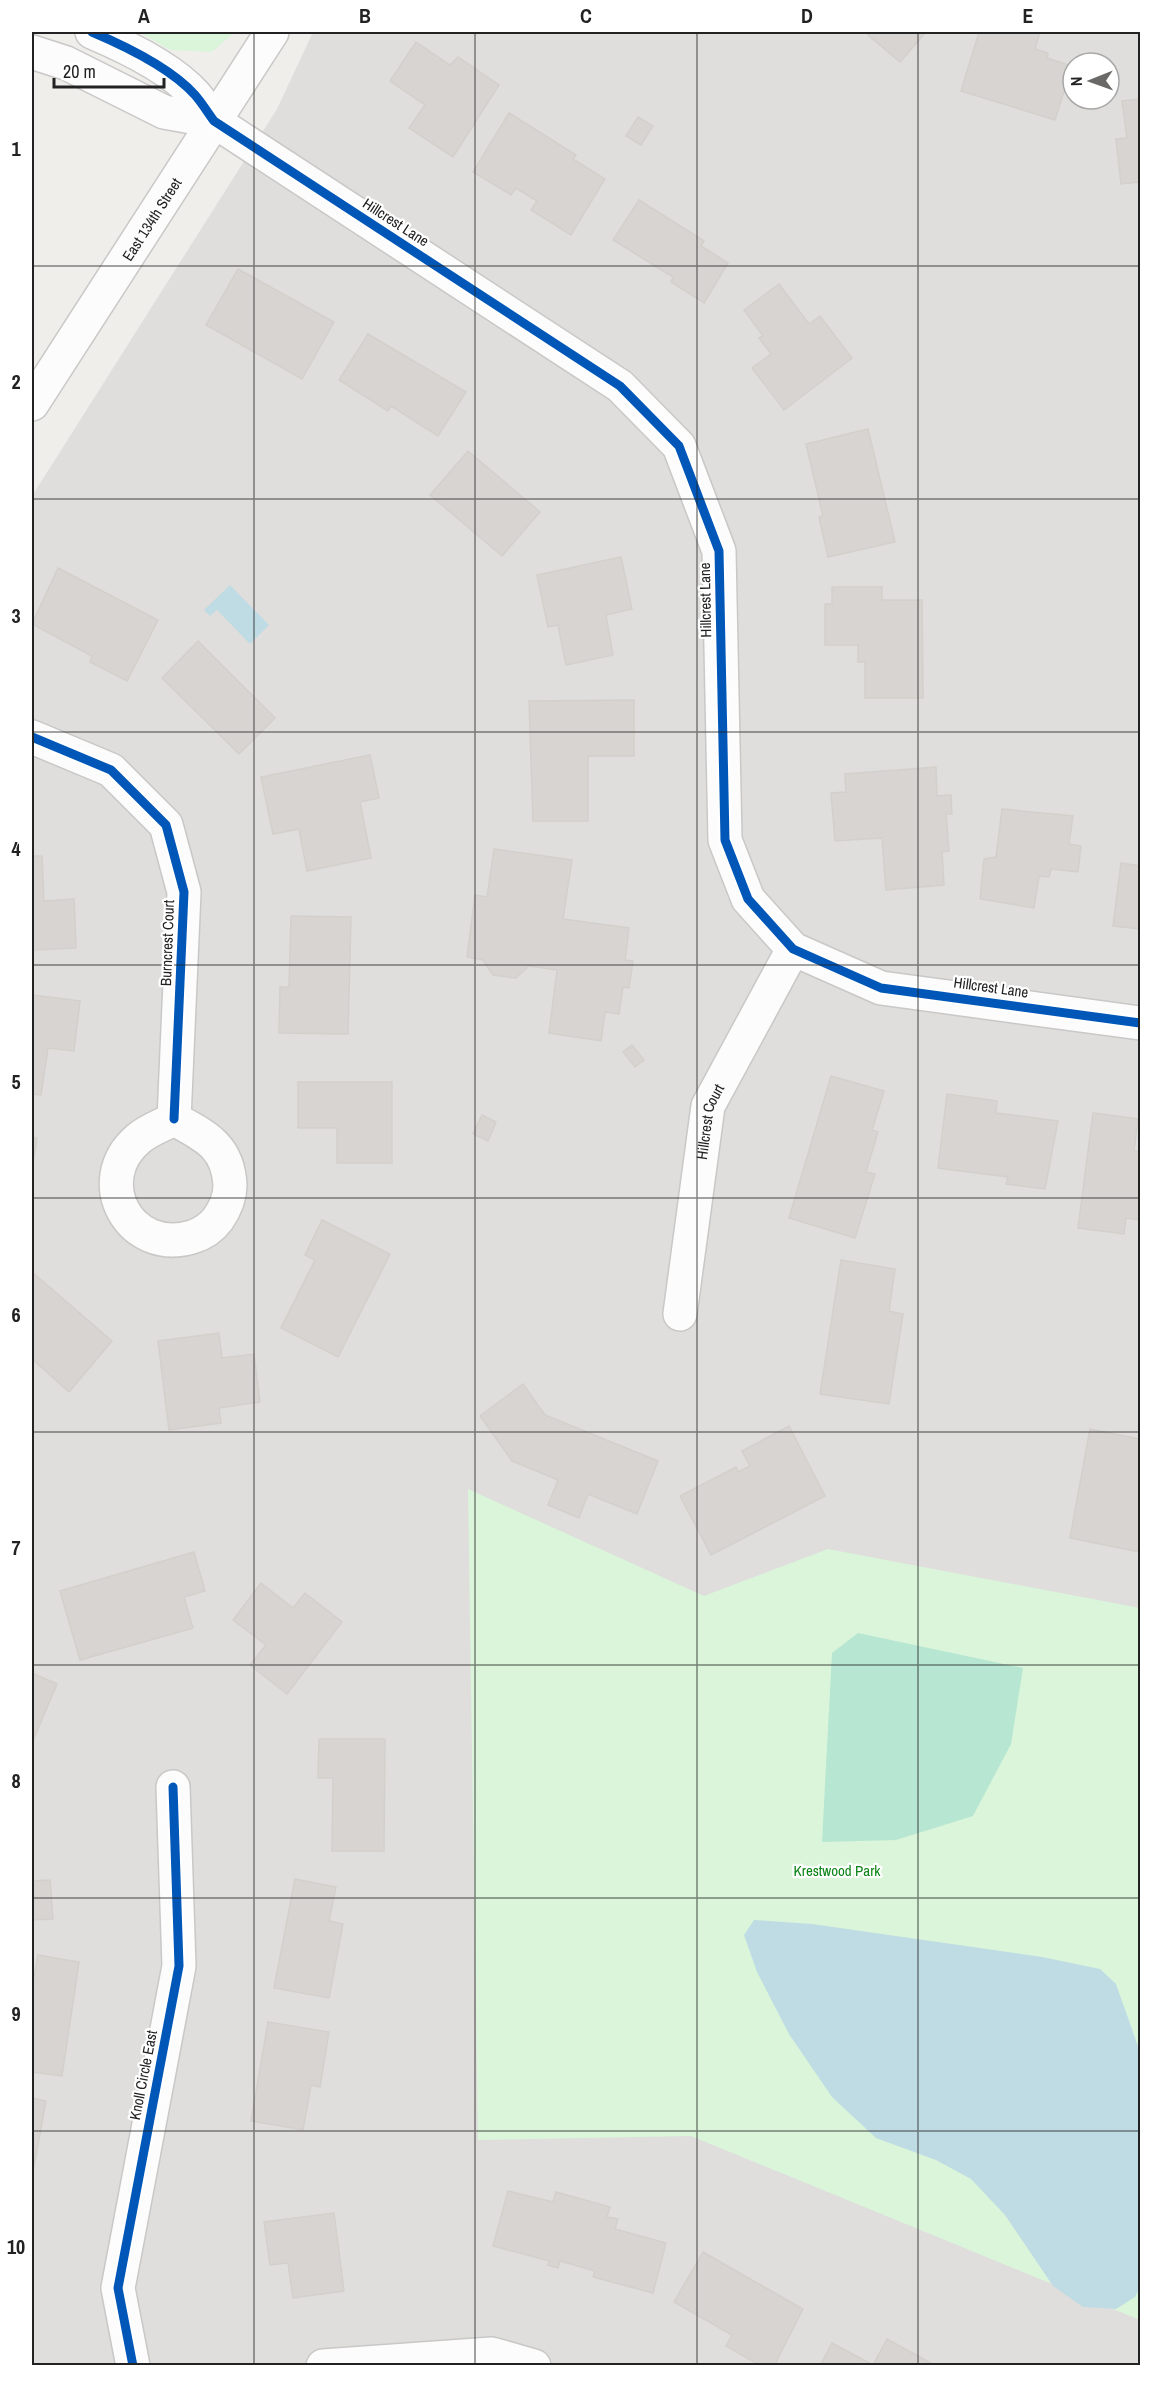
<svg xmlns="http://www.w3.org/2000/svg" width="1172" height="2397" font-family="'Archivo Narrow',sans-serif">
<rect width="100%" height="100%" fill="#f0eeeb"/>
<!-- residential -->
<path fill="#dfdedc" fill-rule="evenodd" d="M 313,32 L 1140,32 L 1140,2365 L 32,2365 L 32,496 L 277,109 ZM 1073,63 L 1109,63 L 1109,99 L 1073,99 Z"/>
<!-- park -->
<g fill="#daf5da">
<path d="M 139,32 L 235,32 L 212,52 L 170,50 Z"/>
<path d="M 468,1489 L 704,1596 L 828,1549 L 1140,1608 L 1140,2320 L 691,2136 L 478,2140 Z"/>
</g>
<!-- pitch -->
<path fill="#b7e6d2" d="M 858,1633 L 1023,1668 L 1011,1744 L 973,1816 L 896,1840 L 822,1842 L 832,1653 Z"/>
<!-- water -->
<g fill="#bfdbe3">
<path d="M 230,585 L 269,625 L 250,644 L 217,610 L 210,616 L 204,610 Z"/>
<path d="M 754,1920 L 812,1924 L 1042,1957 L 1100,1969 L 1116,1984 L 1140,2052 L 1140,2287 L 1135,2297 L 1116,2309 L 1083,2307 L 1053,2286 L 1005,2215 L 971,2179 L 936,2160 L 876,2138 L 832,2097 L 789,2034 L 757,1972 L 744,1935 Z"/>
</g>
<!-- building -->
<g fill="#d7d4d2" stroke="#d3d0cc" stroke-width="1.5">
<path d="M 872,32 L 926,32 L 900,62 L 868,35 Z"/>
<path d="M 979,32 L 1040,32 L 1035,49 L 1048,53 L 1047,58 L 1072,66 L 1055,120 L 961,91 Z"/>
<path d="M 416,42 L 450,65 L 458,57 L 499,85 L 453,157 L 409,128 L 425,105 L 390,81 Z"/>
<path d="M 1140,99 L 1140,182 L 1121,184 L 1116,139 L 1127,138 L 1122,101 Z"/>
<path d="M 509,113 L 576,155 L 573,159 L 605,179 L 571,235 L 531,210 L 537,201 L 516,188 L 511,195 L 473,172 Z"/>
<path d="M 638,117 L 653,126 L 641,145 L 626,136 Z"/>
<path d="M 639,200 L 704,241 L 701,246 L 728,263 L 704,303 L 671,282 L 673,277 L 613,240 Z"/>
<path d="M 238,269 L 334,322 L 302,379 L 206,325 Z"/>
<path d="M 779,284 L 809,324 L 820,316 L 852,358 L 784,410 L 752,368 L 771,354 L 759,338 L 763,336 L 744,310 Z"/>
<path d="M 368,334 L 466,392 L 438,436 L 391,406 L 388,411 L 339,380 Z"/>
<path d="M 868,429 L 895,542 L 828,557 L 819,517 L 823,516 L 806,444 Z"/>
<path d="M 468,451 L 540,512 L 502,556 L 430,495 Z"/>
<path d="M 621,557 L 632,609 L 606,615 L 613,655 L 566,665 L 558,625 L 548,627 L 537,575 Z"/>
<path d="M 58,568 L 158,620 L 127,681 L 90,662 L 92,656 L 32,624 Z"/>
<path d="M 832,587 L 882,587 L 882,600 L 922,600 L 923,698 L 865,698 L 865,662 L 858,662 L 858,645 L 825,645 L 825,604 L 832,604 Z"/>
<path d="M 198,641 L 275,718 L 239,754 L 162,678 Z"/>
<path d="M 634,700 L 634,756 L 588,756 L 588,821 L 533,821 L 529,701 Z"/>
<path d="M 370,755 L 379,798 L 360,802 L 371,858 L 307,871 L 299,829 L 273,834 L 261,777 Z"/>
<path d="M 936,767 L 937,796 L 951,795 L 952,814 L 946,814 L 949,851 L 942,852 L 944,885 L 886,890 L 882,838 L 835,841 L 831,793 L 846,792 L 845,774 Z"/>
<path d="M 1002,809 L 1073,816 L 1069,844 L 1081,846 L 1078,872 L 1051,869 L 1049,877 L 1039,876 L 1034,908 L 980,899 L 984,859 L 996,857 Z"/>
<path d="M 494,849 L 572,860 L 563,919 L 629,928 L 625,960 L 633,961 L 629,988 L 623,987 L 619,1014 L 605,1012 L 601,1041 L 549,1033 L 557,970 L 529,966 L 516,978 L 493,975 L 483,960 L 467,957 L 475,895 L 487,897 Z"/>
<path d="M 32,856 L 42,856 L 44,901 L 74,899 L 76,948 L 32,950 Z"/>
<path d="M 1121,863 L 1140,866 L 1140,929 L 1113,926 Z"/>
<path d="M 291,916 L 351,917 L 348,1034 L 279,1033 L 280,987 L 289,987 Z"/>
<path d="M 32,995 L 80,1001 L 74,1051 L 48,1048 L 41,1095 L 32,1094 Z"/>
<path d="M 632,1045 L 644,1060 L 635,1067 L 623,1052 Z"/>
<path d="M 831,1076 L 884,1091 L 872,1130 L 878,1132 L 866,1172 L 875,1174 L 855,1238 L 789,1218 Z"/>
<path d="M 298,1082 L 392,1082 L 392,1163 L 337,1163 L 337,1128 L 298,1128 Z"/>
<path d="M 947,1094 L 997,1101 L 996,1113 L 1058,1121 L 1045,1189 L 1006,1184 L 1008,1177 L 938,1168 Z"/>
<path d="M 1093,1113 L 1138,1119 L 1134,1151 L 1140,1152 L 1140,1220 L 1126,1218 L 1124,1234 L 1078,1228 Z"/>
<path d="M 482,1115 L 496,1122 L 488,1141 L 473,1134 Z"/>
<path d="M 32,1137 L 37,1138 L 32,1169 Z"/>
<path d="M 322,1220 L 390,1254 L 338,1357 L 281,1328 L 315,1260 L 305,1255 Z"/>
<path d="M 841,1260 L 895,1269 L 889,1311 L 903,1314 L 889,1404 L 820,1394 Z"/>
<path d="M 32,1272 L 112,1341 L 69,1392 L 32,1359 Z"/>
<path d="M 219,1333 L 222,1358 L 254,1354 L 260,1402 L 219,1408 L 221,1423 L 169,1430 L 158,1341 Z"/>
<path d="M 523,1384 L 545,1415 L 658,1461 L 637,1514 L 588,1494 L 579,1518 L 548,1505 L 558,1480 L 512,1461 L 480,1416 Z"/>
<path d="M 789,1426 L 825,1496 L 711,1555 L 680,1496 L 736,1467 L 738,1472 L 750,1466 L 742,1451 Z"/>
<path d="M 1090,1429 L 1140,1439 L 1140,1552 L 1070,1538 Z"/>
<path d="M 194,1552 L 205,1591 L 184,1597 L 193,1628 L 80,1660 L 60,1591 Z"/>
<path d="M 261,1583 L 293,1608 L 305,1593 L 342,1622 L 287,1694 L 250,1665 L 266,1645 L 233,1620 Z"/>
<path d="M 32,1673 L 57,1684 L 32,1743 Z"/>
<path d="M 319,1739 L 385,1739 L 384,1851 L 332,1851 L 333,1778 L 318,1778 Z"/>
<path d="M 295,1879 L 336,1887 L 329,1921 L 343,1924 L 329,1998 L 274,1988 Z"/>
<path d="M 50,1880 L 53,1919 L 32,1920 L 32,1881 Z"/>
<path d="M 38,1955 L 79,1962 L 62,2076 L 32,2072 L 32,1988 Z"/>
<path d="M 268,2022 L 329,2032 L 320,2087 L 311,2085 L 303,2130 L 251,2121 Z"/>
<path d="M 32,2098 L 46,2101 L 32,2177 Z"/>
<path d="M 508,2191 L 553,2202 L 556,2192 L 610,2207 L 607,2217 L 618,2219 L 615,2229 L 666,2243 L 653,2293 L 593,2277 L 595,2271 L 560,2261 L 558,2268 L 548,2265 L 550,2261 L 493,2246 Z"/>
<path d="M 334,2213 L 344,2291 L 293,2298 L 288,2263 L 270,2265 L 264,2222 Z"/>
<path d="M 703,2252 L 803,2309 L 774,2366 L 761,2366 L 726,2346 L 732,2335 L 674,2302 Z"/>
<path d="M 887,2339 L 936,2366 L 820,2366 L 832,2343 L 873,2365 Z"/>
</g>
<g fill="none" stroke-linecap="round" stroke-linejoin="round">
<defs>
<g id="minor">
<path d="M 92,32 C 125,46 171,68 195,95 C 202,103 208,113 214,121 L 620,386 L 679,446 L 719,551 L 725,840 L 748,899 L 793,949 L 881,988 L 1140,1023"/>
<path d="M 32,52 L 66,63 L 164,112 L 214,121"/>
<path d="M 32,737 L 111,770 L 166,825 L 184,892 L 174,1119"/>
<path d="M 174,1119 C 205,1136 228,1146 230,1185 C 230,1197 225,1209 218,1219 C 212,1227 202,1234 192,1237 C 130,1256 89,1181 138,1139 C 148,1130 163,1125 174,1119 Z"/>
<path id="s1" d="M 680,1314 L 708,1106 L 793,949"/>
<path d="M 133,2366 L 118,2288 L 179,1966 L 173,1787"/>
<path d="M 323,2366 L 492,2354 L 534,2366"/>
</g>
<g id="tertiary">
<path id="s2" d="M 32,404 L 272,32"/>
</g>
</defs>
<!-- minor casing -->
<use href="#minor" stroke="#c9c8c7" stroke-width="36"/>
<!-- tertiary casing -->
<use href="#tertiary" stroke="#c9c8c7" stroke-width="36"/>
<!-- minor -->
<use href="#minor" stroke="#fdfcfc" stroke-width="33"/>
<!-- tertiary -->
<use href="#tertiary" stroke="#fdfcfc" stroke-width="33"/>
<defs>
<g id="cycleway">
<path d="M 92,32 C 125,46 171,68 195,95 C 202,103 208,113 214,121 L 620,386 L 679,446 L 719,551 L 725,840 L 748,899 L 793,949 L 881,988 L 1140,1023"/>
<path d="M 32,737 L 111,770 L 166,825 L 184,892 L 174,1119"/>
<path d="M 133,2366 L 118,2288 L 179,1966 L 173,1787"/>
</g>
</defs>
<!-- cycleway casing -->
<use href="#cycleway" stroke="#fff" stroke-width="13"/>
<!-- cycleway -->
<use href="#cycleway" stroke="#0057b8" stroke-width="9"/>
</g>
<!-- grid -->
<path fill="none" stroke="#222" stroke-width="1.5" stroke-opacity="0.55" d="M 254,32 L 254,2366M 475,32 L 475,2366M 697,32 L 697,2366M 918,32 L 918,2366M 32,266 L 1140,266M 32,499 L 1140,499M 32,732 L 1140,732M 32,965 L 1140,965M 32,1198 L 1140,1198M 32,1432 L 1140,1432M 32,1665 L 1140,1665M 32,1898 L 1140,1898M 32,2131 L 1140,2131"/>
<g text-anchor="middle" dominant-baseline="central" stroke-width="4.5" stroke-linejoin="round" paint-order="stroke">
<!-- street labels -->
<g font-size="15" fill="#222" stroke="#fff">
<text stroke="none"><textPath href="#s2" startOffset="220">East 134th Street</textPath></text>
<text transform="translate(396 222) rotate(33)">Hillcrest Lane</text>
<text transform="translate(705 600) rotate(-91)">Hillcrest Lane</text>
<text transform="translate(167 943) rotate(-88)">Burncrest Court</text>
<text transform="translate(991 987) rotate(8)">Hillcrest Lane</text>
<text stroke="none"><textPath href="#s1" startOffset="195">Hillcrest Court</textPath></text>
<text transform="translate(143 2075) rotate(-79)">Knoll Circle East</text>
</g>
<!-- park labels -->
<g font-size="15" fill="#0c8416" stroke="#fff">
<text x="837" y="1870">Krestwood Park</text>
</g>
</g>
<!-- border -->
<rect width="1172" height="2397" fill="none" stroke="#ffffff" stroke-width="66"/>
<!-- north arrow -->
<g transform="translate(1091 81) rotate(269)"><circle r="28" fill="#ffffff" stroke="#a7a7a7" stroke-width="1.5"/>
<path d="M0-4.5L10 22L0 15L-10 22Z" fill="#6a6968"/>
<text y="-9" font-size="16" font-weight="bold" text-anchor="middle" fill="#222222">N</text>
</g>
<!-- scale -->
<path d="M54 78v9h110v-9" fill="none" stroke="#222222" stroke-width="3"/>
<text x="63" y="78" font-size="18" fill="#222222" stroke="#ffffff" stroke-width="4.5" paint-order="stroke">20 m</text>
<rect x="33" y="33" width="1106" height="2331" fill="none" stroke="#222" stroke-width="2"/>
<g font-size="20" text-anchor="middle" font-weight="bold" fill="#222">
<text x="144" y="23">A</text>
<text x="365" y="23">B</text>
<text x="586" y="23">C</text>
<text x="807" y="23">D</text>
<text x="1028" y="23">E</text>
<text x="16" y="156">1</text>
<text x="16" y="389">2</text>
<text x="16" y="623">3</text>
<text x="16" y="856">4</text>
<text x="16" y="1089">5</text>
<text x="16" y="1322">6</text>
<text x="16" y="1555">7</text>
<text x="16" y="1788">8</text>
<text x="16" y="2021">9</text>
<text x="16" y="2254">10</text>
</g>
</svg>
